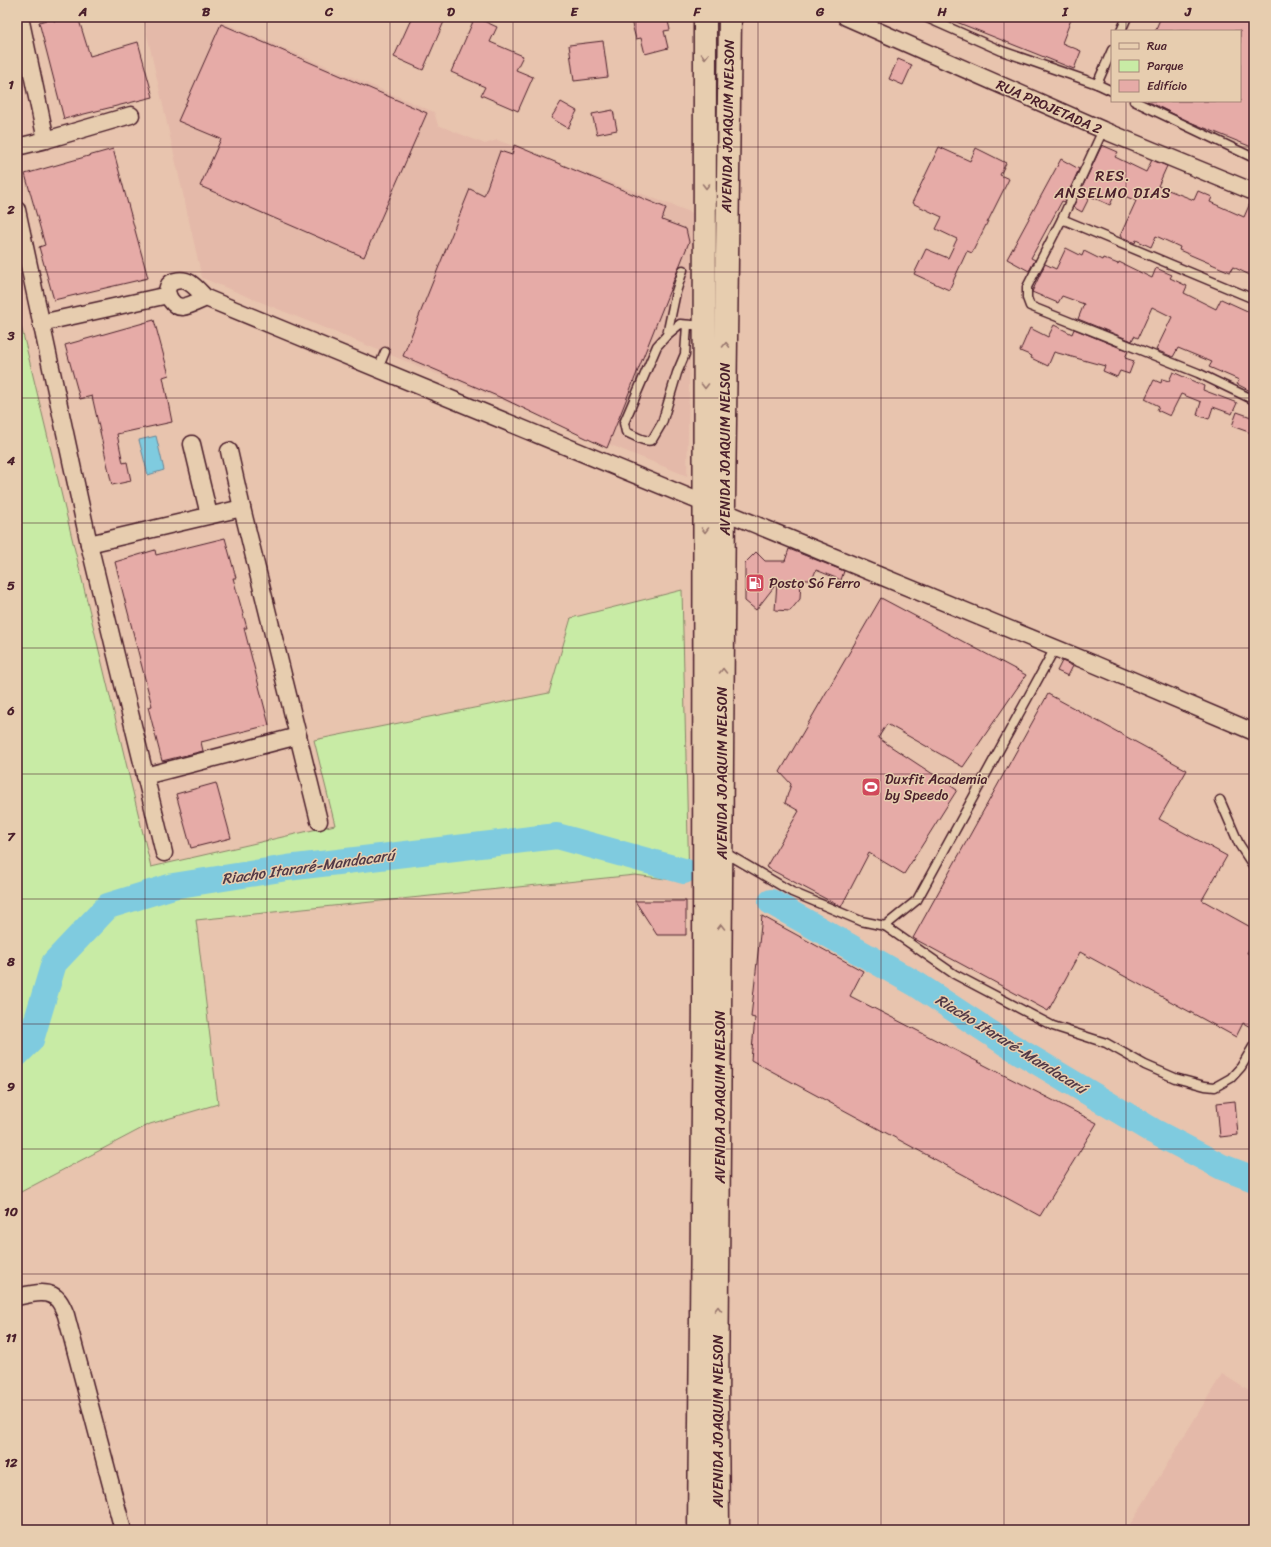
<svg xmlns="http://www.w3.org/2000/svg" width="1271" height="1547" font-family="Sriracha,sans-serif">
<rect width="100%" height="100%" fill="#e8c4ae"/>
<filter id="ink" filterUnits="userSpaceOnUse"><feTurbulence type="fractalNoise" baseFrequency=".025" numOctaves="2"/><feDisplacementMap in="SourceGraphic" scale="8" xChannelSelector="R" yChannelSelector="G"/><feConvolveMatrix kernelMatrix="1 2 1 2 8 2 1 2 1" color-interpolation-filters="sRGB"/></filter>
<g filter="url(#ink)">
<!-- built -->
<g fill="#e4b9a9">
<path d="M 143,17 L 211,17 L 434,112 L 438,125 L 485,144 L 497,140 L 693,213 L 687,476 L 202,278 Z"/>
<path d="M 1222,1374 L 1254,1394 L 1254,1530 L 1127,1530 Z"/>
</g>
<!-- green -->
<path fill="#c8eba5" stroke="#898568" d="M 17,309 L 151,867 L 335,825 L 314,740 L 549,693 L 571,618 L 682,590 L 689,882 L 635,875 L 196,920 L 218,1104 L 150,1124 L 17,1194 Z"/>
<!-- water -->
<path fill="#7fcbdf" stroke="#6a8697" d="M 156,436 L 164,470 L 148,475 L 139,440 Z"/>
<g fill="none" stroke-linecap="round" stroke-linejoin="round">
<!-- river -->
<g stroke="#7fcbdf" stroke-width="26">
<path d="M 771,902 L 916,984 L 1004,1042 L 1153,1131 L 1222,1167 L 1254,1179"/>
<path d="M 17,1054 L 31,1040 L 54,963 L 108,906 L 173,886 L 287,868 L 557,836 L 684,871"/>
</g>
</g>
<!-- building -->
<g fill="#e6aba7" stroke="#4a1f2b">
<path d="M 67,17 L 78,17 L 90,56 L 138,42 L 153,97 L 64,119 L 39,22 L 53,18 L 54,21 Z"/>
<path d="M 412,17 L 446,17 L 423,70 L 394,57 Z"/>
<path d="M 475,17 L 497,27 L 490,42 L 523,56 L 516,70 L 533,77 L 518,111 L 481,95 L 485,87 L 451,72 Z"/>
<path d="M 630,17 L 667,17 L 670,30 L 664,31 L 668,48 L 645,54 L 641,38 L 636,39 Z"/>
<path d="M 944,17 L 1072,17 L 1062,43 L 1081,51 L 1074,69 Z"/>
<path d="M 1161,17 L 1254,17 L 1254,148 L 1190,122 L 1147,101 L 1240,101 L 1240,31 L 1155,31 Z"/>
<path d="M 221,24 L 427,113 L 364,257 L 200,186 L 221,139 L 178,121 Z"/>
<path d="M 603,41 L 608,77 L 574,81 L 569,45 Z"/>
<path d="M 898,59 L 912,65 L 903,85 L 889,79 Z"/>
<path d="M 561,102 L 577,111 L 568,128 L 551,118 Z"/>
<path d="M 613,110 L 617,130 L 597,134 L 592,114 Z"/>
<path d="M 514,145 L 666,208 L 662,220 L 686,229 L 689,242 L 607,448 L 504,399 L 403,356 L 470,189 L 484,196 L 500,151 L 512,155 Z"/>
<path d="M 1102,145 L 1118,152 L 1115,157 L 1146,172 L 1152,160 L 1167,166 L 1158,186 L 1194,200 L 1198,191 L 1212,197 L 1210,202 L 1244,217 L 1251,201 L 1254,201 L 1254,233 L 1249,245 L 1254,247 L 1254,277 L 1233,267 L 1230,272 L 1179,250 L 1180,247 L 1156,236 L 1151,247 L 1136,240 L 1135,243 L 1120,236 L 1136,201 L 1116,192 L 1110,205 L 1090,196 L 1082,212 L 1073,207 Z"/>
<path d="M 939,147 L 970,161 L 976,148 L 1006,163 L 1000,175 L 1009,179 L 972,253 L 967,251 L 949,290 L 914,274 L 926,249 L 948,258 L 957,239 L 936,229 L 942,217 L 912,203 Z"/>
<path d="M 113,149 L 148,278 L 54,300 L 39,247 L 45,245 L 25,174 Z"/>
<path d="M 1061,159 L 1079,169 L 1064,202 L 1062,201 L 1031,258 L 1035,260 L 1029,271 L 1007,259 Z"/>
<path d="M 1066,248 L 1082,256 L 1084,251 L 1102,260 L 1103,258 L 1118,264 L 1119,262 L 1152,278 L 1156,268 L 1172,275 L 1170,278 L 1187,286 L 1184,293 L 1216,309 L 1221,299 L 1254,314 L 1254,393 L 1237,384 L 1239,380 L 1209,367 L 1212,362 L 1178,348 L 1173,357 L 1156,350 L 1172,317 L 1152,307 L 1138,338 L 1134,336 L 1132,341 L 1078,319 L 1084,304 L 1062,296 L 1058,303 L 1032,292 L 1045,264 L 1056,269 Z"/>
<path d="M 154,320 L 169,375 L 163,377 L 172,422 L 117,434 L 123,463 L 127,462 L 131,481 L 112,485 L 92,396 L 80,399 L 65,345 Z"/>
<path d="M 1054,325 L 1072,334 L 1074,329 L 1128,351 L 1125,358 L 1134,361 L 1129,374 L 1120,371 L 1117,377 L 1103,371 L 1105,366 L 1054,352 L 1048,366 L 1031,358 L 1032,356 L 1020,351 L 1030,328 L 1048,337 Z"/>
<path d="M 1173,372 L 1204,386 L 1203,390 L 1237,403 L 1232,414 L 1213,407 L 1209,419 L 1197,415 L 1201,402 L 1181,394 L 1170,416 L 1157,410 L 1159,406 L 1145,399 L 1154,380 L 1161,383 L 1162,379 L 1169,381 Z"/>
<path d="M 1237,412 L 1254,418 L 1254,434 L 1232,426 Z"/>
<path d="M 225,538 L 236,578 L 233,578 L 247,628 L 244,628 L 269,725 L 201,742 L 203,751 L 162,761 L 148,707 L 152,706 L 115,562 L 155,550 L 156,555 Z"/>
<path d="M 789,549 L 844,571 L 841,580 L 816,570 L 812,580 L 801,580 L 800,599 L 790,611 L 775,610 L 777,583 L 756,610 L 745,601 L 745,563 L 756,552 L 765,561 L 785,561 Z"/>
<path d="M 881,598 L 1026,675 L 963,767 L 887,724 L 878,738 L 957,790 L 904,874 L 869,853 L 841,907 L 766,867 L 799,811 L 785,803 L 791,784 L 780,772 Z"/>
<path d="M 1062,661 L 1073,666 L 1068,676 L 1057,671 Z"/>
<path d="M 1048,694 L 1187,770 L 1159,819 L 1227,856 L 1202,900 L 1254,929 L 1254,940 L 1247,953 L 1254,956 L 1254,1029 L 1243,1023 L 1236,1037 L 1080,952 L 1048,1011 L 913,938 Z"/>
<path d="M 216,783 L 231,838 L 191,848 L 176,794 Z"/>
<path d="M 635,901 L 686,901 L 686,935 L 657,935 Z"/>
<path d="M 762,916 L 863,971 L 850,996 L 1097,1123 L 1040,1216 L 751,1060 L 755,1018 L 751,1017 Z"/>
<path d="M 1235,1101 L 1238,1135 L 1220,1137 L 1217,1103 Z"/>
</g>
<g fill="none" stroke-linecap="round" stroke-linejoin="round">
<defs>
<g id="lane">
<path d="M 925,17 L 1002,51 L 1097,84 L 1112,91"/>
<path d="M 1121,31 L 1127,17"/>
<path d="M 1097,84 L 1112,50"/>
<path d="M 1134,101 L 1254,158"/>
<path d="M 1103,130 L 1062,219 L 1027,287 L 1027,298 L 1030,306 L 1198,373 L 1254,400"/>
<path d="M 1062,219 L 1254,299"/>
<path d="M 687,325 L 685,354 L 677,373 L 662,423 L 652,440 C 644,443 634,435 626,432 L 624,423 L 657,346 L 667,335 L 680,324 L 705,326"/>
<path d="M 667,335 L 676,292 L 683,270"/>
<path d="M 378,369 L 385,352"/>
<path d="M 1220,800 L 1239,844 L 1254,867"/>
<path d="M 724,852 L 792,892 L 861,921 L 885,926 L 917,900 L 1055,648"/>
<path d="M 885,926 L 954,974 L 1053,1026 L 1106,1043 L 1145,1065 L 1175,1078 L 1205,1086 L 1215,1087 L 1231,1078 L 1241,1067 L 1254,1045"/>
</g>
<g id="street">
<path d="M 846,17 L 1103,130 L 1254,192"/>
<path d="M 46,140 L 131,115"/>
<path d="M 17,147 L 46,140 L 20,17"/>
<path d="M 17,210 L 89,544 L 242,508 L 319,821"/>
<path d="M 206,298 C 199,301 190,306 182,307 C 173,307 165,295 168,287 C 171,279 184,279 190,283 C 196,287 201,293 206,298 L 1094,664 L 1254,732"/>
<path d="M 41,323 L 168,295"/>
<path d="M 192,444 L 209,515"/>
<path d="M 229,451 L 242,508"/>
<path d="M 89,544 L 164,853"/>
<path d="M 145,776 L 298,736"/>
<path d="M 17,1297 C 30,1294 50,1288 59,1301 C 62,1305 64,1310 66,1315 L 123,1530"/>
</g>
<g id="primary">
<path d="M 699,1530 L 704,1001 L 705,17"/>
<path d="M 718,1530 L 717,1401 L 724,500 L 730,17"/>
</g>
</defs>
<!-- lane casing -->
<use href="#lane" stroke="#4a1f2b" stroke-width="11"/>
<!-- street casing -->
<use href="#street" stroke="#4a1f2b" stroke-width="19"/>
<!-- primary casing -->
<use href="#primary" stroke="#4a1f2b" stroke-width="25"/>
<!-- lane -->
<use href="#lane" stroke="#e7cdaf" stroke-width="8"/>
<!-- street -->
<use href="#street" stroke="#e7cdaf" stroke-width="16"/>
<!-- primary -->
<use href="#primary" stroke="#e7cdaf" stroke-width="22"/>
</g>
<!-- one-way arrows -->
<defs><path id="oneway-chevron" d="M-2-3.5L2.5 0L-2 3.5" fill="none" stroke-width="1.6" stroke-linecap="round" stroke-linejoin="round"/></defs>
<g stroke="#98766d">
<use href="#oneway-chevron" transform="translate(705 56) rotate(90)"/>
<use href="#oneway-chevron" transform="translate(706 186) rotate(90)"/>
<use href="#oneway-chevron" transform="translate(726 345) rotate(-89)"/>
<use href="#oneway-chevron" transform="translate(705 386) rotate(90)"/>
<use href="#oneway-chevron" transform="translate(705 530) rotate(90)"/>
<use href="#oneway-chevron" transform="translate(723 671) rotate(-90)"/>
<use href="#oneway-chevron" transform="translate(721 927) rotate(-90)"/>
<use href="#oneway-chevron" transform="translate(718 1309) rotate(-90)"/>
</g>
</g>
<!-- grid -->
<path fill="none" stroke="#4a1f2b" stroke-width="1" stroke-opacity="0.55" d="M 145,17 L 145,1530M 267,17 L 267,1530M 390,17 L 390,1530M 513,17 L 513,1530M 636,17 L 636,1530M 758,17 L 758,1530M 881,17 L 881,1530M 1004,17 L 1004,1530M 1126,17 L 1126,31M 1126,101 L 1126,1530M 17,147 L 1254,147M 17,272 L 1254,272M 17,398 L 1254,398M 17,523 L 1254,523M 17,648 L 1254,648M 17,774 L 1254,774M 17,899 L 1254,899M 17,1024 L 1254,1024M 17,1149 L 1254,1149M 17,1274 L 1254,1274M 17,1400 L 1254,1400"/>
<!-- icons -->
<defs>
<symbol id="fuel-square" viewBox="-11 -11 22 22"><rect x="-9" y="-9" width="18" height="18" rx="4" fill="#d1495b" stroke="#e7cdaf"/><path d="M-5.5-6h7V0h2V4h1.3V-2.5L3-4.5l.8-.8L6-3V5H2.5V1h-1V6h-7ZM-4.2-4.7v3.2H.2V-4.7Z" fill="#fff"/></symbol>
<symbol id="stadium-square" viewBox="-11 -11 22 22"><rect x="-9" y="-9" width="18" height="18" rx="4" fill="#d1495b" stroke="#e7cdaf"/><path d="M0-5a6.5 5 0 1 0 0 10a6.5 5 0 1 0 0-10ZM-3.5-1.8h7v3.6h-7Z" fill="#fff"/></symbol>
</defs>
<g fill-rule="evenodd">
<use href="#fuel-square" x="744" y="572" width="22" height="22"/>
<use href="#stadium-square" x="860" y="776" width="22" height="22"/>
</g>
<g text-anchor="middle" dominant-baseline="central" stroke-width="3" stroke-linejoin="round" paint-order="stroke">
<!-- street labels -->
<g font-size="14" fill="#4a1f2b" stroke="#e7cdaf">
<text transform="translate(1049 107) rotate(24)">RUA PROJETADA 2</text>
<text transform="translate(728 126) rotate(-89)">AVENIDA JOAQUIM NELSON</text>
<text transform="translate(725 449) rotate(-90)">AVENIDA JOAQUIM NELSON</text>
<text transform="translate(722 773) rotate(-90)">AVENIDA JOAQUIM NELSON</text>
<text transform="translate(720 1097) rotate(-90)">AVENIDA JOAQUIM NELSON</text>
<text transform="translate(718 1421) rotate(-90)">AVENIDA JOAQUIM NELSON</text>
</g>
<!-- poi labels -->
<g font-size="14" fill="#4a1f2b" stroke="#e7cdaf" text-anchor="start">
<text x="769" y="583">Posto Só Ferro</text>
<text x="885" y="779">Duxfit Academia<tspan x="885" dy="16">by Speedo</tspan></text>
</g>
<!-- neighbourhood labels -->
<g font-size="15" letter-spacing="1" fill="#4a1f2b" stroke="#e7cdaf">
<text x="1113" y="176">RES.<tspan x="1113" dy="17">ANSELMO DIAS</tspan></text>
</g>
<!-- water labels -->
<g font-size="15" font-style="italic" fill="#523946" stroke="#e7cdaf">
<text transform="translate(308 867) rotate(-8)">Riacho Itararé-Mandacarú</text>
<text transform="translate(1011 1044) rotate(32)">Riacho Itararé-Mandacarú</text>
</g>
</g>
<!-- margin -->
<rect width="1271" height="1547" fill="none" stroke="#e7cdaf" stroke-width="44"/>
<!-- legend -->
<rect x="1111" y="30" width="130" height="72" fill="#e7cdaf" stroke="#a8877a"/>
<rect x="1119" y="43" width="20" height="6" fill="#e7cdaf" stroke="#a8877a"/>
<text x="1147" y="50" font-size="12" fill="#4a1f2b">Rua</text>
<rect x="1119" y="60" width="20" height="12" fill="#c8eba5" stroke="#a8877a"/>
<text x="1147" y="70" font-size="12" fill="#4a1f2b">Parque</text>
<rect x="1119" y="80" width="20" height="12" fill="#e6aba7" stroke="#a8877a"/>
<text x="1147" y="90" font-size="12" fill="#4a1f2b">Edifício</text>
<rect x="22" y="22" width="1227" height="1503" fill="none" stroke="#4a1f2b" stroke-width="1.5"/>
<g font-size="13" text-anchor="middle" font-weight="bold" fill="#4a1f2b">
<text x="83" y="16">A</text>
<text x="206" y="16">B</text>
<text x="329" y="16">C</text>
<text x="451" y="16">D</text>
<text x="574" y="16">E</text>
<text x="697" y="16">F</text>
<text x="820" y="16">G</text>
<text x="942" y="16">H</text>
<text x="1065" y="16">I</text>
<text x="1188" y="16">J</text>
<text x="11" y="89">1</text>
<text x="11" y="214">2</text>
<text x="11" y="340">3</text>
<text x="11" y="465">4</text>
<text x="11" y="590">5</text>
<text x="11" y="715">6</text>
<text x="11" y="841">7</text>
<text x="11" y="966">8</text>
<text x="11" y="1091">9</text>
<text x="11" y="1216">10</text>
<text x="11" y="1342">11</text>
<text x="11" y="1467">12</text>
</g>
</svg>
